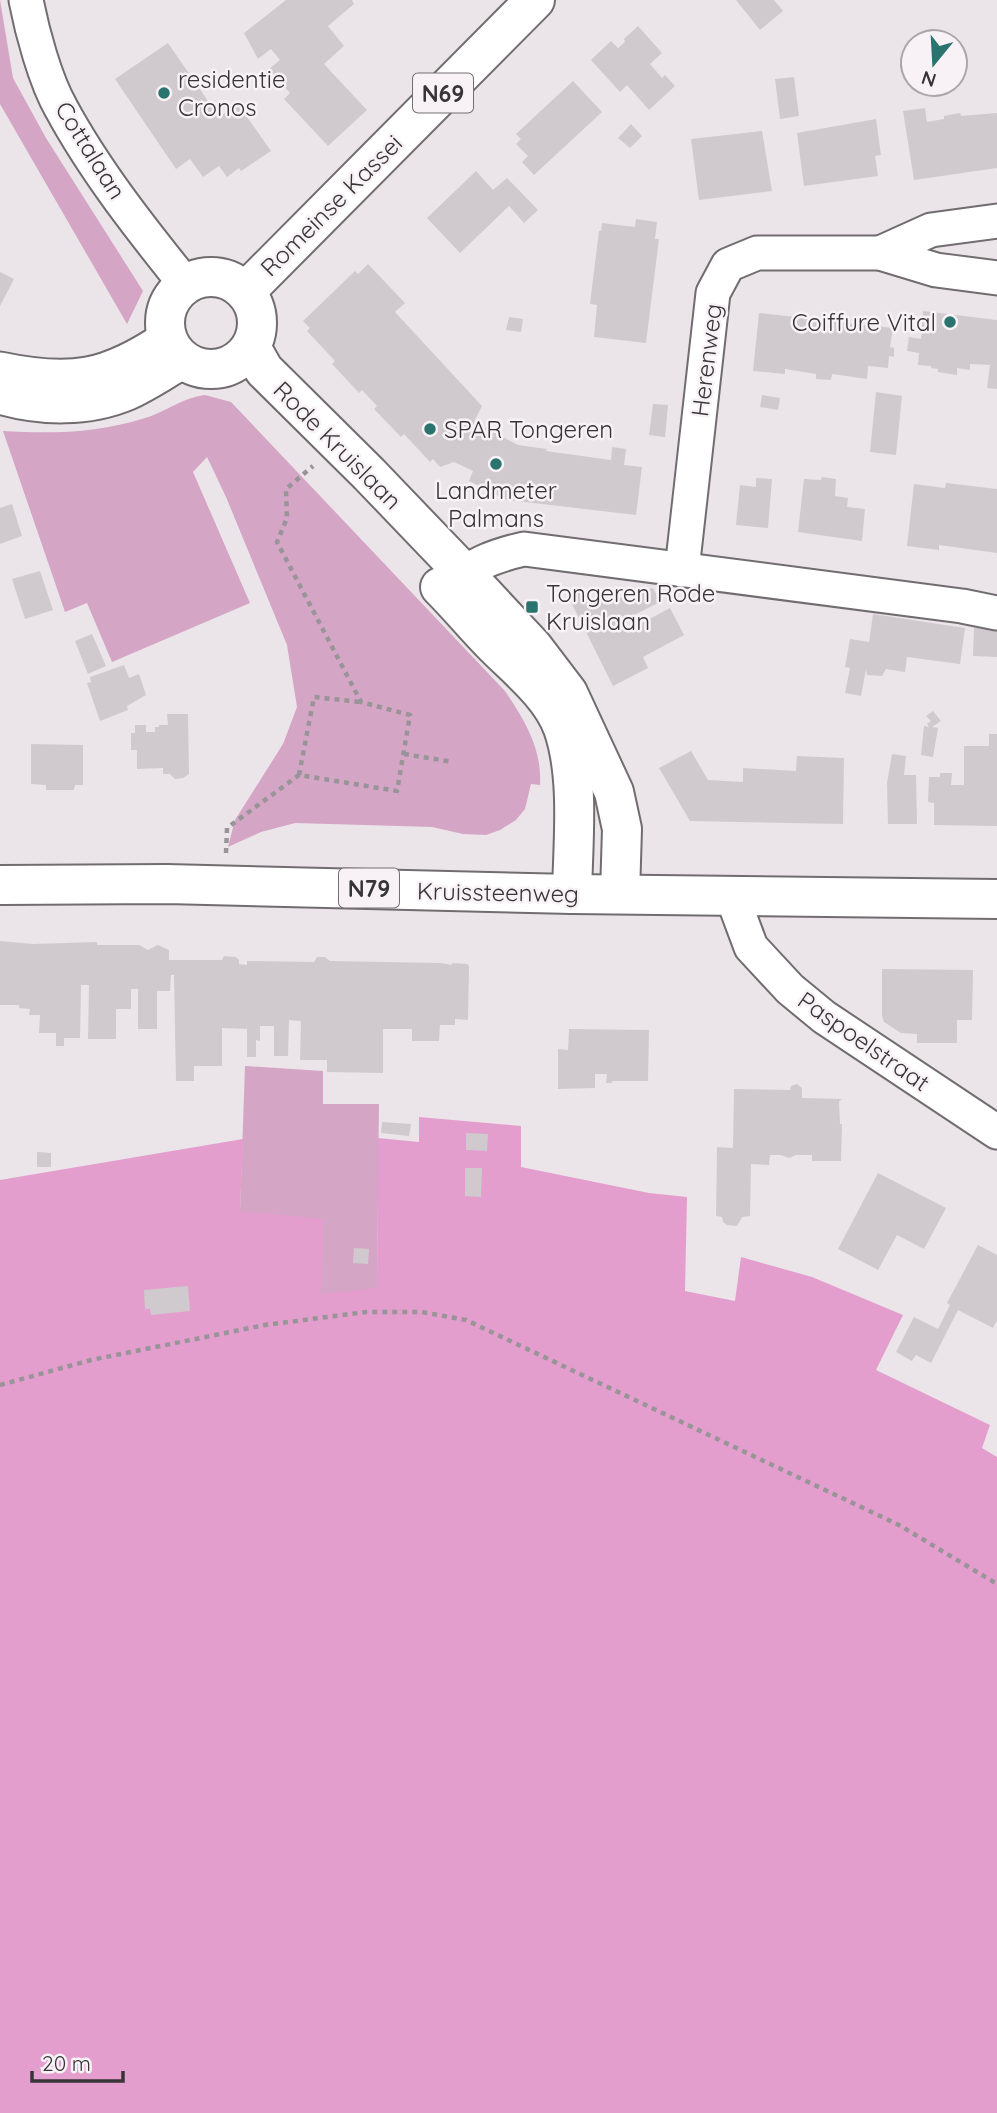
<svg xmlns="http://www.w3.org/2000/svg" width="997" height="2113" font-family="Quicksand,sans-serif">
<rect width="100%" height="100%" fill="#ebe5e9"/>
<!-- green -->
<g fill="#d5a5c5">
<path d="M 0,0 L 13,78 L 46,138 L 143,291 L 127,324 L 0,104 Z"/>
<path d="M 205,395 L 231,402 L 505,691 C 525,721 542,748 540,785 L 531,784 L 525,809 L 516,820 L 500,830 L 486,835 L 463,834 L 432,827 L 295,823 L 261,832 L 228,847 L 235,820 L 283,744 L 297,707 L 287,645 L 226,497 L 207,457 L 193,472 L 250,603 L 112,662 L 87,603 L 65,612 L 3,431 C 52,434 98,433 145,418 C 168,411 179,399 205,395 Z"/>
<path d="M 245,1066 L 323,1071 L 323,1104 L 379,1104 L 377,1289 L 320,1295 L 240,1211 Z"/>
</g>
<!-- forest -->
<path fill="#e39ecd" d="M 419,1117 L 521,1126 L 521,1167 L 649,1193 L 687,1197 L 685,1291 L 735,1301 L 741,1257 L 812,1277 L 903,1315 L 876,1370 L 990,1425 L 982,1448 L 997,1457 L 997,2113 L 0,2113 L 0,1180 L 243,1139 L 240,1211 L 323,1219 L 321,1294 L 377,1288 L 378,1138 L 419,1142 Z"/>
<!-- building -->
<g fill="#d0cace">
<path d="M 286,0 L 352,0 L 354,4 L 328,26 L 344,46 L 324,64 L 367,110 L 328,146 L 284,99 L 290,93 L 269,69 L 280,60 L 271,49 L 258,59 L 244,33 Z"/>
<path d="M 736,0 L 774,0 L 783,11 L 760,30 Z"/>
<path d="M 638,26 L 662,53 L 650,64 L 662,78 L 665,75 L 675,86 L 649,110 L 627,85 L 620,92 L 591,60 L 611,41 L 618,48 L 625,42 L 624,39 Z"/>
<path d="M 168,43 L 219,117 L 238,104 L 271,151 L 241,171 L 239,168 L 227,177 L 219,166 L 203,177 L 190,159 L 176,169 L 115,79 Z"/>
<path d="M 794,77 L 799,116 L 780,119 L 775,79 Z"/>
<path d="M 573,81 L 602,112 L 534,175 L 522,162 L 528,156 L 516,144 L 521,139 L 516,134 Z"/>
<path d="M 925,108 L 927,122 L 944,119 L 944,116 L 960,113 L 961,116 L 997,113 L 997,168 L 914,180 L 903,111 Z"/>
<path d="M 876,119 L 881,155 L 875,156 L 878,176 L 804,186 L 797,133 Z"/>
<path d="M 631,124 L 642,136 L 630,148 L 618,138 Z"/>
<path d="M 762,131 L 772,191 L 699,200 L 691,139 Z"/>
<path d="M 476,171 L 493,190 L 507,178 L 538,210 L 524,223 L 509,206 L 460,253 L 427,218 Z"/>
<path d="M 636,219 L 657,222 L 655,239 L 659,239 L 646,343 L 594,337 L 597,305 L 590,304 L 599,231 L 601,231 L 602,223 L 635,227 Z"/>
<path d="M 368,264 L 405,303 L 395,312 L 482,406 L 474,422 L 518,445 L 547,449 L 546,451 L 611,460 L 612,447 L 626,449 L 624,465 L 642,467 L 636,515 L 507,500 L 469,481 L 473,471 L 454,462 L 440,467 L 433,459 L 430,462 L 404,434 L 401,437 L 374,409 L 377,406 L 362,390 L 359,393 L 332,364 L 335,361 L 307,331 L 310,328 L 303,321 L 355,271 L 358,274 Z"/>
<path d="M 0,272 L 14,279 L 0,306 Z"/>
<path d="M 923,311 L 997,320 L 997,389 L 987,388 L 990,365 L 970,364 L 970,370 L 957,368 L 957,375 L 938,372 L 938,369 L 931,368 L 931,366 L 918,365 L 919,353 L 907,351 L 909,337 L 921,339 Z"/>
<path d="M 759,313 L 893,328 L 890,347 L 894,348 L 894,357 L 889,356 L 888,368 L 868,366 L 867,379 L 832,374 L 831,380 L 816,379 L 816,374 L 785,369 L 785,374 L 753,371 Z"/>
<path d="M 509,317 L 523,319 L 521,332 L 506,330 Z"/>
<path d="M 876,392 L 902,396 L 896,455 L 870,452 Z"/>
<path d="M 762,395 L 780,398 L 778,410 L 760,407 Z"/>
<path d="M 653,404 L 668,405 L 665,437 L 649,435 Z"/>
<path d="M 822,477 L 836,479 L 835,496 L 848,498 L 847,507 L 865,509 L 862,541 L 798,532 L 804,479 L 821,480 Z"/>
<path d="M 756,478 L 772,479 L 768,528 L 736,525 L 740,485 L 756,487 Z"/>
<path d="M 946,483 L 997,489 L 997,553 L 939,545 L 939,550 L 907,546 L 914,484 L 945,488 Z"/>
<path d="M 12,504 L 22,536 L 0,544 L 0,508 Z"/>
<path d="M 40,571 L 53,610 L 25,619 L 12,579 Z"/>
<path d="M 653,588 L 660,602 L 624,620 L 629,630 L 670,608 L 684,635 L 643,657 L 648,668 L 613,686 L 570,600 L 573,594 L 578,590 L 586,591 L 593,603 L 611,594 L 614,601 L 626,595 Z"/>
<path d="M 873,614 L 965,628 L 960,664 L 907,657 L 905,672 L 886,669 L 882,676 L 867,675 L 866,669 L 861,696 L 845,693 L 850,668 L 845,667 L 850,639 L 869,642 Z"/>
<path d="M 974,628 L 997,629 L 997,657 L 973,656 Z"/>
<path d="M 92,634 L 106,666 L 88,674 L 75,641 Z"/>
<path d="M 124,665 L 129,678 L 139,674 L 146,695 L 127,706 L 128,710 L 100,721 L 87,683 L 91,682 L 90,677 Z"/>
<path d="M 933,711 L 941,721 L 932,727 L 938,728 L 933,757 L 921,755 L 924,726 L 929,727 L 927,724 L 931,721 L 926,716 Z"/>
<path d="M 167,714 L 188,714 L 189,774 L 183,778 L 175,779 L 170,774 L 163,774 L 163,768 L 137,769 L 137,750 L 131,750 L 131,733 L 135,733 L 135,725 L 146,725 L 146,732 L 155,732 L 155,727 L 159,727 L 159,725 L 168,725 Z"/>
<path d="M 989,734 L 997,734 L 997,826 L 934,825 L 934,803 L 928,802 L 929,777 L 940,777 L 940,773 L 952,773 L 951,785 L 964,785 L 964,746 L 989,746 Z"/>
<path d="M 31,744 L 83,745 L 83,785 L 75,785 L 74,790 L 46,790 L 46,785 L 31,784 Z"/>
<path d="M 691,751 L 708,780 L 743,782 L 743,768 L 796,771 L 797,756 L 844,758 L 843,824 L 690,821 L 659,768 Z"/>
<path d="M 892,754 L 906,756 L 904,775 L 916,775 L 917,824 L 888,824 L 887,783 Z"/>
<path d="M 0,941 L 33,944 L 97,942 L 97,945 L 139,945 L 148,950 L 158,945 L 169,950 L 169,960 L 222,960 L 224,956 L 236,957 L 239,960 L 239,964 L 247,965 L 247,961 L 314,962 L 317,957 L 325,957 L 330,961 L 441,963 L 452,965 L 452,963 L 467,964 L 469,966 L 468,1020 L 455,1019 L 455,1025 L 440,1025 L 439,1041 L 412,1041 L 412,1029 L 383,1029 L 383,1073 L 327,1072 L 327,1060 L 300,1060 L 301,1021 L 289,1020 L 288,1056 L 274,1056 L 274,1026 L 260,1026 L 260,1041 L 256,1040 L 256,1057 L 247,1057 L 247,1029 L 222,1028 L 222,1066 L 194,1066 L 194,1081 L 176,1081 L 174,975 L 171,975 L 170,991 L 157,991 L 157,1029 L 138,1029 L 138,989 L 131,989 L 131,1009 L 116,1009 L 116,1039 L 88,1039 L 89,985 L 81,985 L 80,1038 L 64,1038 L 64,1046 L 56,1046 L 56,1033 L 39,1033 L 40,1015 L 29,1015 L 30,1009 L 19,1008 L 19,1005 L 0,1005 Z"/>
<path d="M 882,969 L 973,970 L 972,1020 L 957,1020 L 957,1043 L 917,1043 L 917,1034 L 901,1033 L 884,1022 L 882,1016 Z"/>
<path d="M 569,1029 L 649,1030 L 648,1081 L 612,1081 L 612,1083 L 606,1083 L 607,1074 L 595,1074 L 595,1088 L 558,1089 L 558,1049 L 568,1050 Z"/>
<path d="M 797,1084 L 802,1088 L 802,1098 L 842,1099 L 839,1101 L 840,1124 L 842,1124 L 841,1161 L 812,1161 L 812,1155 L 796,1155 L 789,1158 L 781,1155 L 770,1155 L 769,1165 L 751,1164 L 750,1216 L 742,1217 L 737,1226 L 727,1225 L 723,1222 L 722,1217 L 716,1216 L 717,1147 L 733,1148 L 734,1089 L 790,1090 L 791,1086 Z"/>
<path d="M 382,1122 L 411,1124 L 409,1136 L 381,1133 Z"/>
<path d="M 466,1133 L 488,1134 L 487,1151 L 466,1150 Z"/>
<path d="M 37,1152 L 51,1153 L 51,1167 L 37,1167 Z"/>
<path d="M 465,1168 L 482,1168 L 481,1197 L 465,1196 Z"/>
<path d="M 878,1173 L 946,1208 L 924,1249 L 897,1235 L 878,1270 L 838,1249 Z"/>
<path d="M 978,1245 L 997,1255 L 997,1320 L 993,1328 L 958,1310 L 931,1363 L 916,1355 L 912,1361 L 896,1352 L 914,1317 L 938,1329 L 950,1305 L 947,1303 Z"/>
<path d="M 354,1248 L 369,1249 L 368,1264 L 353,1263 Z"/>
<path d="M 188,1286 L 190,1311 L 151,1315 L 150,1309 L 145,1309 L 144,1290 Z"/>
</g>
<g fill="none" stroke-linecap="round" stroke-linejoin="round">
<defs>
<g id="street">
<path d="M 26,0 C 32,31 45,80 61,108 C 95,171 141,229 186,285"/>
<path d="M 880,253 L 931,230 L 997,221"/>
<path d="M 0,369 C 71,384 107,378 167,337"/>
<path d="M 0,397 C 41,409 88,410 128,393 C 148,384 166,371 185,361"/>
<path d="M 682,570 L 713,293 L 728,265 L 757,253 L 880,253 L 936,270 L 997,278"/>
<path d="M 445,588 C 468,566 493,556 524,549 L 962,606 L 997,613"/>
<path d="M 732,896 L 751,947 L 790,989 L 824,1017 L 997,1132"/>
</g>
<g id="primary">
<circle cx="211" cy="323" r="46"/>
<path d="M 245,292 L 535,0"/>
<path d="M 251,347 L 264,370 L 369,474 L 462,571 L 533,647 L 568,693 L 614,792 L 622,829 L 620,894"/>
<path d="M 440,587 C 459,606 476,627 495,646 C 519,670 551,695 563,728 C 580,777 573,842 572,894"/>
<path d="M 0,885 L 167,884 L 572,894 L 997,899"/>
</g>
</defs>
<!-- street casing -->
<use href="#street" stroke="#716c6f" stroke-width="37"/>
<!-- primary casing -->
<use href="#primary" stroke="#716c6f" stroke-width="42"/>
<!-- path -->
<g stroke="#989497" stroke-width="4.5" stroke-dasharray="5 5" stroke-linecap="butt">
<path d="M 404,754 L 453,762"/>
<path d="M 299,775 L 314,697 L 360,702"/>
<path d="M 226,853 L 227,828 L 299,775 L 397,791 L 410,715 L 361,702 L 277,542 L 287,518 L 286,489 L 313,466"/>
<path d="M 0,1385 L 91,1360 L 265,1325 L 366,1312 L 422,1312 L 466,1320 L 899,1525 L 997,1584"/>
</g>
<!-- street -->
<use href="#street" stroke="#fff" stroke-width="33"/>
<!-- primary -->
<use href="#primary" stroke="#fff" stroke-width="38"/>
</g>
<!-- markers -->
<g fill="#2a736e" stroke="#f8f2f6" stroke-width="2.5">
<circle cx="164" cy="93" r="7"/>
<circle cx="950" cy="322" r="7"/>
<circle cx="430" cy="429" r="7"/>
<circle cx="496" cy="464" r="7"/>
<rect x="525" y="600" width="14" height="14" rx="3.5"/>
</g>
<g text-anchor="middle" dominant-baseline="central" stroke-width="5" stroke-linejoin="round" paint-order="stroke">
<!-- shield labels -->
<g fill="#f8f2f6" stroke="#726e70" stroke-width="2">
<rect x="413" y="73.5" width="60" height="39" rx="5"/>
<rect x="339" y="868.5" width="60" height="39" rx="5"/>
</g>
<g font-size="23" font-weight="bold" fill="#383537">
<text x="443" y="93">N69</text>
<text x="369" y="888">N79</text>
</g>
<!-- poi labels -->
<g font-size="24" fill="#383537" stroke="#f8f2f6" text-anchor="start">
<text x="178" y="79">residentie<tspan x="178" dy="28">Cronos</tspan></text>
<text x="936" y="322" text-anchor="end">Coiffure Vital</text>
<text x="444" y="429">SPAR Tongeren</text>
<text x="496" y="490" text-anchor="middle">Landmeter<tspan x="496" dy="28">Palmans</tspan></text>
<text x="546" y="593">Tongeren Rode<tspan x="546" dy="28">Kruislaan</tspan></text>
</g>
<!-- street labels -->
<g font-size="24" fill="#383537" stroke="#f8f2f6">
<text transform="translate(91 150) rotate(58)">Cottalaan</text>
<text transform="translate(331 205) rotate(-45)">Romeinse Kassei</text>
<text transform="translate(706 360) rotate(-83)">Herenweg</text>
<text transform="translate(338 445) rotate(45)">Rode Kruislaan</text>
<text transform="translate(498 892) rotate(1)">Kruissteenweg</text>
<text transform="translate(864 1041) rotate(35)">Paspoelstraat</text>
</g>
</g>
<!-- north arrow -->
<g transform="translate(934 63) rotate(198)"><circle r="33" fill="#f8f2f6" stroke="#aba6aa" stroke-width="2"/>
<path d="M0-5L12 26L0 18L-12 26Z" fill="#2a736e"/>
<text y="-10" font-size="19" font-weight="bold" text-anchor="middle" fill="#383537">N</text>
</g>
<!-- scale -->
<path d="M32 2071v10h91v-10" fill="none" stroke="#383537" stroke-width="3.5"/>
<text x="42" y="2071" font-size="21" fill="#383537" stroke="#f8f2f6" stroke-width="5" paint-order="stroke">20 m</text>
</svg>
